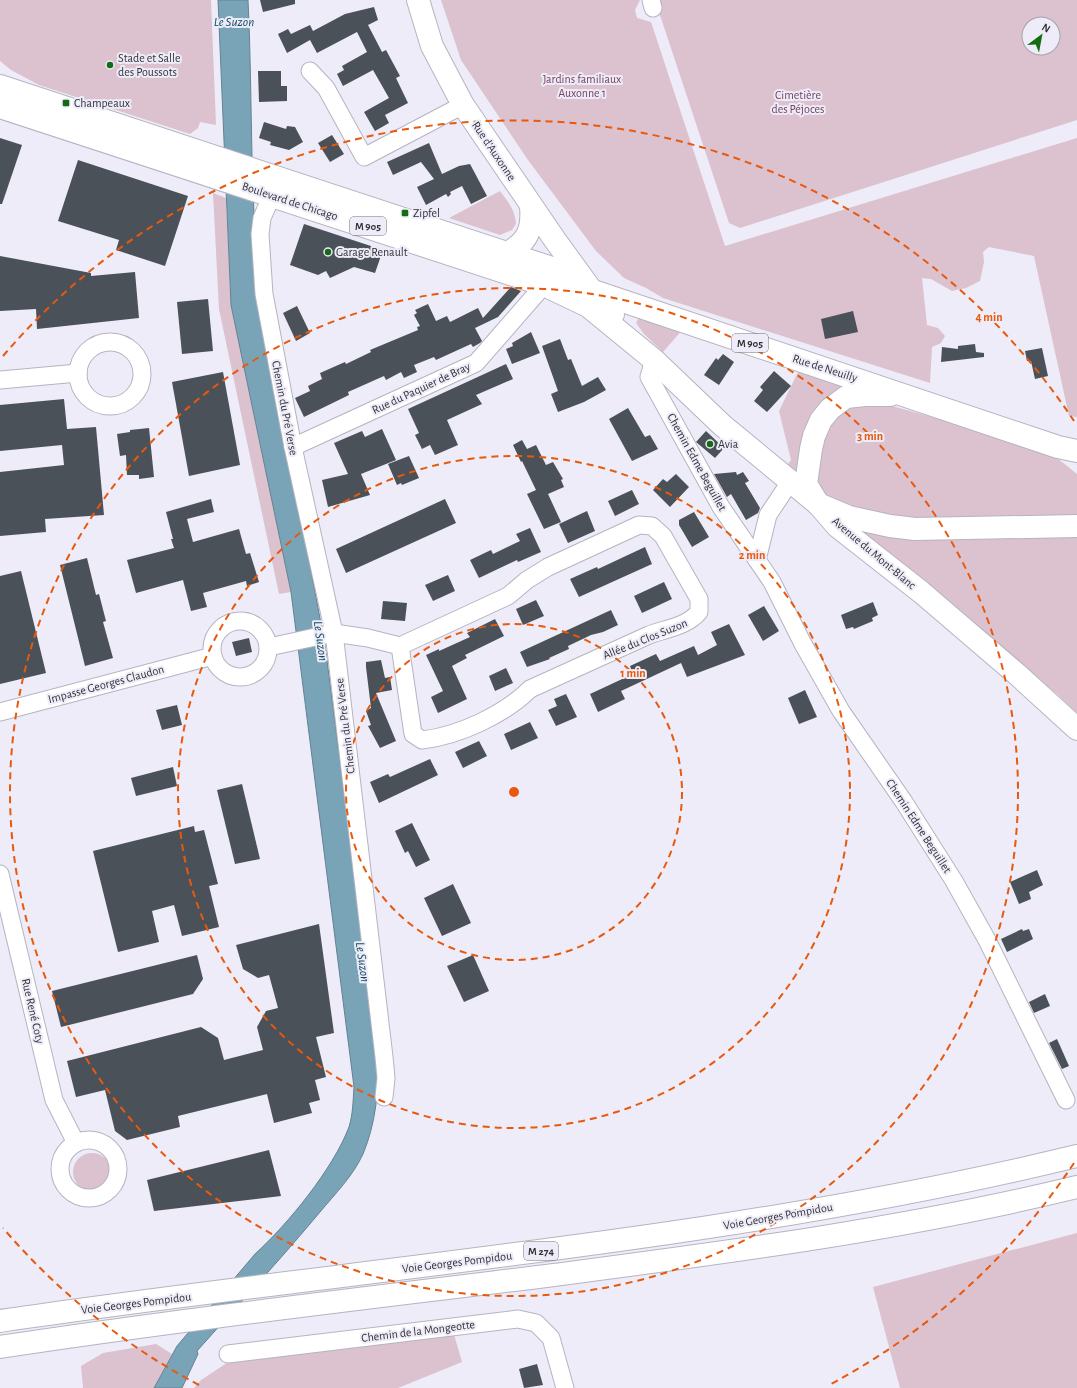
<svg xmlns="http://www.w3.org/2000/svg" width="1077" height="1388" font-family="'Alegreya Sans',sans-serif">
<rect width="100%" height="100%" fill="#edecf8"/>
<!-- green -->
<g fill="#dcc1cf" fill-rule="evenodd">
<path d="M 0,0 L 211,0 L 216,125 L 200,122 L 198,128 L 190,134 L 39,85 L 11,70 L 0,61 Z"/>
<path d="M 441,0 L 640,0 L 635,10 L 637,18 L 651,22 L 725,246 L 1077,138 L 1077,417 L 1069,416 L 1034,256 L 989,247 L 983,252 L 984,262 L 980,281 L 966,288 L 952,291 L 931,279 L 922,278 L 927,325 L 938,328 L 945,336 L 941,343 L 932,347 L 930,383 L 663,298 L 646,288 L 624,278 L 596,251 L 528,160 L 461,60 Z"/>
<path d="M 655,0 L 1077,0 L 1077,120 L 740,228 L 729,223 ZM 1029,24 L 1053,24 L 1053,48 L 1029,48 Z"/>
<path d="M 500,191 C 508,202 515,210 516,224 L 512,230 L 500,235 L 449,218 Z"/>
<path d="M 213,193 L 226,198 L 231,305 L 291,592 L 279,594 L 219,309 Z"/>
<path d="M 640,316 L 683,329 L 663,352 L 644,334 L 636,323 Z"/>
<path d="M 800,368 L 859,388 L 846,392 L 796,478 L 785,468 L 791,460 L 779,411 Z"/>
<path d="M 885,404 L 1007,438 L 1057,458 L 1077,474 L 1077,517 L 927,520 L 863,512 L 827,496 L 821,491 L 817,483 L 814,472 L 827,427 L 844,407 Z"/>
<path d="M 861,528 L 1077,534 L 1077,713 L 1057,694 L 910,570 L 863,533 Z"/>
<circle cx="92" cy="1172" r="19"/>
<path d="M 1077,1233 L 1077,1388 L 900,1388 L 873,1287 Z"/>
<path d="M 453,1331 L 462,1362 L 398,1388 L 194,1388 L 201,1380 L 230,1361 Z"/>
<path d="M 156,1344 L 172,1354 L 154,1388 L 83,1388 L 81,1366 L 103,1353 Z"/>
</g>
<!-- water -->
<path fill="#79a4b8" stroke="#648291" d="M 218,0 L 248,0 C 253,104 249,208 262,311 L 325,645 L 378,1056 C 379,1089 376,1123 363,1154 C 353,1176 335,1194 320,1212 C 281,1259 238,1305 197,1351 L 198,1354 L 182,1388 L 154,1388 L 177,1346 L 255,1254 C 288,1224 333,1169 349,1127 C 353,1114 353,1101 354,1087 L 291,592 L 231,305 Z"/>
<!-- building -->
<g fill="#4b5159">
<path d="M 260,0 L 295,0 L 295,4 L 263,12 Z"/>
<path d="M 374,7 L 378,20 L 368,25 L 382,52 L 386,50 L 400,76 L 396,78 L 408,103 L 385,115 L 389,123 L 375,131 L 364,112 L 389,98 L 373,70 L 343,86 L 337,74 L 344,70 L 342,66 L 367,52 L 357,32 L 317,53 L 310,40 L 287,53 L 278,34 L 288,29 L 291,34 L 310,25 L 313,31 L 345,14 Z"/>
<path d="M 258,71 L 281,71 L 281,86 L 287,86 L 287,101 L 259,102 Z"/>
<path d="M 264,122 L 286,129 L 287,126 L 295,127 L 303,142 L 289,150 L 270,145 L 271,142 L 259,138 Z"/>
<path d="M 332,135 L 344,154 L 330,162 L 318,143 Z"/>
<path d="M 0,138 L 22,145 L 2,204 L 0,204 Z"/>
<path d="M 429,143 L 442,174 L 459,166 L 470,164 L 487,196 L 471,204 L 462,186 L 450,192 L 451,194 L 448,197 L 446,194 L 426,205 L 417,187 L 434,179 L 421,162 L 393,175 L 387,162 Z"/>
<path d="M 78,160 L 188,196 L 165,266 L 116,250 L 119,240 L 58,221 Z"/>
<path d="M 304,224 L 383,250 L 375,273 L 354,267 L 330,278 L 326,271 L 318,275 L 290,265 Z"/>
<path d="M 0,256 L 91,273 L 91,276 L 135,272 L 139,318 L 37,329 L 36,309 L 0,311 Z"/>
<path d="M 511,287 L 521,291 L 498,317 L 475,328 L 482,341 L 480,343 L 473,347 L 471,344 L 436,360 L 434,357 L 414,365 L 417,372 L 404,378 L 401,372 L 386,380 L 384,376 L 348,392 L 349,395 L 304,417 L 295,398 L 310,391 L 308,386 L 322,379 L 320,373 L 345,362 L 346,364 L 371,352 L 370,350 L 418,330 L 417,327 L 420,326 L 414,315 L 417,313 L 415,310 L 428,304 L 436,321 L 447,316 L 450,322 L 478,308 L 483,318 Z"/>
<path d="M 208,299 L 213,351 L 182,354 L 177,302 Z"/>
<path d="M 297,306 L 310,333 L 296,341 L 283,313 Z"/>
<path d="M 853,311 L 858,332 L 825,339 L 821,319 Z"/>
<path d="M 531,332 L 540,353 L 512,364 L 506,349 L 513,346 L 512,343 Z"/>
<path d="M 560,339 L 568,360 L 571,359 L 582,386 L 598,377 L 606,390 L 584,402 L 558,412 L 551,394 L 558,391 L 542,346 Z"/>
<path d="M 975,344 L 976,352 L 984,353 L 984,357 L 941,362 L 942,347 L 958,349 L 958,346 Z"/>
<path d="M 1042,348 L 1048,376 L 1035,379 L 1031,361 L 1027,361 L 1025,351 Z"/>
<path d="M 723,354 L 734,362 L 719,385 L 704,375 L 716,358 L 718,360 Z"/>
<path d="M 506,364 L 513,379 L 476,395 L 482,404 L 447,420 L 458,445 L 435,455 L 430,445 L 422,449 L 415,435 L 419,433 L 408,409 Z"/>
<path d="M 774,371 L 791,386 L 767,412 L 754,401 L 763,390 L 760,387 Z"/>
<path d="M 223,372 L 240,465 L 189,476 L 172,382 Z"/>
<path d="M 64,399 L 67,429 L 96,427 L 104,515 L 45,519 L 46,532 L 0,536 L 0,472 L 64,465 L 62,445 L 0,451 L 0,405 Z"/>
<path d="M 628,408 L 645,437 L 650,435 L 658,449 L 632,461 L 609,419 Z"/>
<path d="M 149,428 L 154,477 L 139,479 L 139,475 L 127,475 L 126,455 L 120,456 L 117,434 L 130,432 L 130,430 Z"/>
<path d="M 382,429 L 396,460 L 361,474 L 370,495 L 328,507 L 322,480 L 348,474 L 334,443 L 362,431 L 365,437 Z"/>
<path d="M 706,431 L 724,448 L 715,458 L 696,442 Z"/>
<path d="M 522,440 L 527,449 L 536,445 L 546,465 L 553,462 L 563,479 L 561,480 L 564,487 L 548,494 L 561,522 L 544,529 L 527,494 L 536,490 L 522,461 L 521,462 L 513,445 Z"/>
<path d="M 409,456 L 419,478 L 402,485 L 401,483 L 397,485 L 388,464 Z"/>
<path d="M 736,472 L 737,475 L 743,472 L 749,481 L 745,483 L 760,508 L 758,513 L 746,520 L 731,494 L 727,497 L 714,474 Z"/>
<path d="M 676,474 L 689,487 L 670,507 L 653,490 L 663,479 L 667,482 Z"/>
<path d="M 632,490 L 639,504 L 615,516 L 608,501 Z"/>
<path d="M 211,499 L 214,512 L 187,519 L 193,542 L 239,529 L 246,554 L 250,553 L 259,582 L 247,586 L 246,581 L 203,593 L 207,607 L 191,611 L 183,580 L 136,593 L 127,560 L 174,548 L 171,539 L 173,539 L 166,512 Z"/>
<path d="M 445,499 L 456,523 L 346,573 L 336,549 Z"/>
<path d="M 587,511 L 595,531 L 568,543 L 559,524 Z"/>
<path d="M 694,512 L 709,537 L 692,547 L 679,525 L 679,520 Z"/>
<path d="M 530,528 L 541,552 L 518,562 L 517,560 L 479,578 L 470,560 L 491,550 L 493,554 L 520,541 L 516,534 Z"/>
<path d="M 645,547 L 652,564 L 579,597 L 570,579 L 597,567 L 598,569 Z"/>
<path d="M 87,558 L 96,595 L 99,594 L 106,621 L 103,622 L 113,658 L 85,666 L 60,565 Z"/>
<path d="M 21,571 L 46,673 L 0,684 L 0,576 Z"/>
<path d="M 448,575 L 455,591 L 433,601 L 425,585 Z"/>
<path d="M 664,582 L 672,599 L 642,613 L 634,596 Z"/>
<path d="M 536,600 L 544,616 L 523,625 L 516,609 Z"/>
<path d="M 383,601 L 407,603 L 405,621 L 381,619 Z"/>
<path d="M 873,602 L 878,615 L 872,618 L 873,621 L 854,629 L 853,627 L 846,629 L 841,615 Z"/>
<path d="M 764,606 L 779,631 L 763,641 L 748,615 Z"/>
<path d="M 611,610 L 618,625 L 603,632 L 591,635 L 568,646 L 569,649 L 549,658 L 550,659 L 527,667 L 520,652 Z"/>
<path d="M 495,619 L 504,636 L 465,655 L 467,658 L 452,666 L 467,699 L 438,713 L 431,697 L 443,691 L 426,655 L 439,649 L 439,651 L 470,637 L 467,633 Z"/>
<path d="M 729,624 L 745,655 L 687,677 L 681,663 L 621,691 L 625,699 L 598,712 L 590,694 L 633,674 L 630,666 L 656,654 L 660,661 L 694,646 L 698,655 L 717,645 L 711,632 Z"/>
<path d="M 249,638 L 252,652 L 236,656 L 232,642 Z"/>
<path d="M 381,660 L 385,678 L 390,677 L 392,690 L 376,693 L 396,741 L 380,748 L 368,726 L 371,725 L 366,711 L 371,708 L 366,667 L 366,662 Z"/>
<path d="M 506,668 L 513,683 L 495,691 L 489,676 Z"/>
<path d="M 805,690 L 817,717 L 799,724 L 788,698 Z"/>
<path d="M 566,694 L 577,717 L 556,726 L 548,710 L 557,706 L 554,699 Z"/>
<path d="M 177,705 L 182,725 L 162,730 L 156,710 Z"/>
<path d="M 530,722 L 538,738 L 511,750 L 504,734 Z"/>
<path d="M 479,741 L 487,756 L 463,768 L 455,752 Z"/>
<path d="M 430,759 L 438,775 L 379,803 L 370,782 L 388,774 L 390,777 Z"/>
<path d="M 173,767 L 177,786 L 136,796 L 131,778 Z"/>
<path d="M 242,784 L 260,859 L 235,864 L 217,790 Z"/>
<path d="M 412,823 L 430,860 L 416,867 L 408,851 L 405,853 L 395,831 Z"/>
<path d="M 194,826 L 195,832 L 204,830 L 218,884 L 209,886 L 219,927 L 182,936 L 174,905 L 152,911 L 159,942 L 118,952 L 93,851 Z"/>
<path d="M 1037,870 L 1043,885 L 1029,892 L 1031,899 L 1019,904 L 1010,882 Z"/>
<path d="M 453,884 L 471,923 L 442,936 L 424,898 Z"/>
<path d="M 319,924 L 334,1033 L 316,1037 L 326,1077 L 315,1080 L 320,1100 L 309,1103 L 312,1113 L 274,1123 L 267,1094 L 178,1116 L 180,1127 L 127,1140 L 115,1131 L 105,1090 L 76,1097 L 67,1061 L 201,1027 L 218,1038 L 224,1060 L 263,1050 L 257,1027 L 266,1011 L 278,1008 L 269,975 L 258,978 L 243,969 L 236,945 Z"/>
<path d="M 1022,929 L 1023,931 L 1029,929 L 1033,939 L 1007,952 L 1001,939 Z"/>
<path d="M 197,955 L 203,979 L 193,994 L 61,1027 L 52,991 Z"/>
<path d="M 473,955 L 489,991 L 464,1002 L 447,966 Z"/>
<path d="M 1045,994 L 1050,1006 L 1034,1013 L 1029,1002 Z"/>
<path d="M 1057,1039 L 1069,1066 L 1062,1069 L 1049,1043 Z"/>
<path d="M 269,1150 L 281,1196 L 154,1211 L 147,1180 Z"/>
<path d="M 537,1364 L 543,1385 L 524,1388 L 519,1369 Z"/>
</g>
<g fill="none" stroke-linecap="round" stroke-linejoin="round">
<defs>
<g id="street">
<path d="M 651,0 L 653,8"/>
<path d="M 310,71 L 326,88 L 364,157 L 463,105"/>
<path d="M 272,195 L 262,218 L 260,234 L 264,294 L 293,447 L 334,633 L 384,1057 L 386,1078 L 384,1097"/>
<circle cx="110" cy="374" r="32"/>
<path d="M 654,360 L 649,377 L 721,507 L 772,582 L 803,644 L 841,711 L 904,802 L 954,881 L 987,940 L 1066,1100"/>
<path d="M 0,380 L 78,373"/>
<path d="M 293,447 L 476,363 L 544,285"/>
<path d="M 757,560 L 768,515 L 790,482"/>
<circle cx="240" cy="649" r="28"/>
<path d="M 269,647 L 334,633 L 368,638 L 400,646 L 508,596 L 527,580 L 548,567 L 639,525 L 652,526 L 663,536 L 699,599 L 699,612 C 686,627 667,628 649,635 L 530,689 C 504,715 458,736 422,740 L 413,734 L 400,646"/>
<path d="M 0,712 L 213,656"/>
<path d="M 0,874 L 54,1100 L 76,1143"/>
<circle cx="89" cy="1169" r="29"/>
<path d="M 228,1354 L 518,1319 L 536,1323 L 551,1338 L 565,1388"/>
</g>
<g id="secondary">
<path d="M 418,0 L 432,46 L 463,105 L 555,240 L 592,291"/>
<path d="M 507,253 C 528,242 533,229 531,206"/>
<path d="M 818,504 L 837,526 L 921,592 L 1019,676 L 1077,729"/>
</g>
<g id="primary">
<path d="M 0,86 L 561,271 L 592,291 L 613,314"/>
<path d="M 0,107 L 544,285 L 588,306 L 654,360 L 722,425 L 818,504 L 849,517 L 890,526 L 915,529 L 1077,526"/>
<path d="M 593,291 L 1058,447 L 1077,451"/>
<path d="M 817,502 L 806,484 L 811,449 L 814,436 L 821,420 L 830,409 L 846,397 L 865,395 L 890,395"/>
</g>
<g id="highway">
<path d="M 0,1321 C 359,1268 723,1242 1077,1156"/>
<path d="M 0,1347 C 184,1319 369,1298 554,1275 C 729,1252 905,1229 1077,1187"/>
</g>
</defs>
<!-- street casing -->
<use href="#street" stroke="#b5b4c0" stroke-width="19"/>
<!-- secondary casing -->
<use href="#secondary" stroke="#b5b4c0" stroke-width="24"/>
<!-- primary casing -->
<use href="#primary" stroke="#b5b4c0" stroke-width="24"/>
<!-- highway casing -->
<use href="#highway" stroke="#b5b4c0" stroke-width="24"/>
<!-- street -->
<use href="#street" stroke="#fff" stroke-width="17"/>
<!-- secondary -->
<use href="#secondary" stroke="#fff" stroke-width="22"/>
<!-- primary -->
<use href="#primary" stroke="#fff" stroke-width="22"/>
<!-- highway -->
<use href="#highway" stroke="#fff" stroke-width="22"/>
</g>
<!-- distance rings -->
<g fill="none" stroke="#e8590c" stroke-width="2" stroke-dasharray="7 5">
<circle cx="514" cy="792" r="168"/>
<circle cx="514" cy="792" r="336"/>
<circle cx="514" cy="792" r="504"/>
<path d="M1074 1163A672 672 0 0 1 829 1385M199 1385A672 672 0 0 1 3 1228M3 356A672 672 0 0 1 1074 421"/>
</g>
<!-- markers -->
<g fill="#136b13" stroke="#edecf8" stroke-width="1.5">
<circle cx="110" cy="65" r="4"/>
<rect x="62" y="99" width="8" height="8" rx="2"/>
<rect x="401" y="209" width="8" height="8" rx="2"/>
<circle cx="328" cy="252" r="4"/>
<circle cx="710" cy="444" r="4"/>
</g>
<g text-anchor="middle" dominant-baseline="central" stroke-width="4" stroke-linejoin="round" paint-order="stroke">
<!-- shield labels -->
<g fill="#edecf8" stroke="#6b6a71" stroke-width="1">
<rect x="350" y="217" width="36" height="18" rx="3"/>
<rect x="732" y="334" width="36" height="18" rx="3"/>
<rect x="524" y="1242" width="34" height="18" rx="3"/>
</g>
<g font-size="11" font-weight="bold" fill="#333337">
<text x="368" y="226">M 905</text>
<text x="750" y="343">M 905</text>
<text x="541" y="1251">M 274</text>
</g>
<!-- poi labels -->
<g font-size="12" fill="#333337" stroke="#edecf8" text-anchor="start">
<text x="118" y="58">Stade et Salle<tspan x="118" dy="14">des Poussots</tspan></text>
<text x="74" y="103">Champeaux</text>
<text x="413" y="213">Zipfel</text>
<text x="336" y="252">Garage Renault</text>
<text x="718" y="444">Avia</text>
</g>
<!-- park labels -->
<g font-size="12" fill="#774161" stroke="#edecf8">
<text x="582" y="79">Jardins familiaux<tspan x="582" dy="14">Auxonne 1</tspan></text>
<text x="798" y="95">Cimetière<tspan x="798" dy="14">des Péjoces</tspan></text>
</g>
<!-- street labels -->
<g font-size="12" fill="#333337" stroke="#edecf8">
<text transform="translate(494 151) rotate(56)">Rue d'Auxonne</text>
<text transform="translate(290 201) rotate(18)">Boulevard de Chicago</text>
<text transform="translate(825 368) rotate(18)">Rue de Neuilly</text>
<text transform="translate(421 388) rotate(-25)">Rue du Paquier de Bray</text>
<text transform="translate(285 408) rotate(79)">Chemin du Pré Verse</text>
<text transform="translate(697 462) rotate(61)">Chemin Edme Beguillet</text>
<text transform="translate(874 553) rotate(40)">Avenue du Mont-Blanc</text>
<text transform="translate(645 639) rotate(-22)">Allée du Clos Suzon</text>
<text transform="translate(106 684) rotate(-15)">Impasse Georges Claudon</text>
<text transform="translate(345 726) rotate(-97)">Chemin du Pré Verse</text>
<text transform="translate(919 826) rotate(57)">Chemin Edme Beguillet</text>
<text transform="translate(33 1011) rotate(77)">Rue René Coty</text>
<text transform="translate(778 1216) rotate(-10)">Voie Georges Pompidou</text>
<text transform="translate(457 1262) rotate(-7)">Voie Georges Pompidou</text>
<text transform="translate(136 1303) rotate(-7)">Voie Georges Pompidou</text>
<text transform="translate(418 1331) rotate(-7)">Chemin de la Mongeotte</text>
</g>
<!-- water labels -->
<g font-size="13" font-style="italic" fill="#114b61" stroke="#edecf8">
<text x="234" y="22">Le Suzon</text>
<text transform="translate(320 641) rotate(82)">Le Suzon</text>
<text transform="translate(362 962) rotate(82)">Le Suzon</text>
</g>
</g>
<circle cx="514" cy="792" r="6" fill="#e8590c" stroke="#edecf8" stroke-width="2"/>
<g font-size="12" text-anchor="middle" font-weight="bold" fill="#e8590c" stroke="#edecf8" stroke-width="4" stroke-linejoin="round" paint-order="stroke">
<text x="989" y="321">4 min</text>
<text x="870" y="440">3 min</text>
<text x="752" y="559">2 min</text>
<text x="633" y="677">1 min</text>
</g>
<!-- north arrow -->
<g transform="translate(1041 36) rotate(32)"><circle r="19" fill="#edecf8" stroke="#a3a2ab"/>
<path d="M0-3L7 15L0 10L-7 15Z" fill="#136b13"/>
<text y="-6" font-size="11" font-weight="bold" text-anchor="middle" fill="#333337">N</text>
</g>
</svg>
